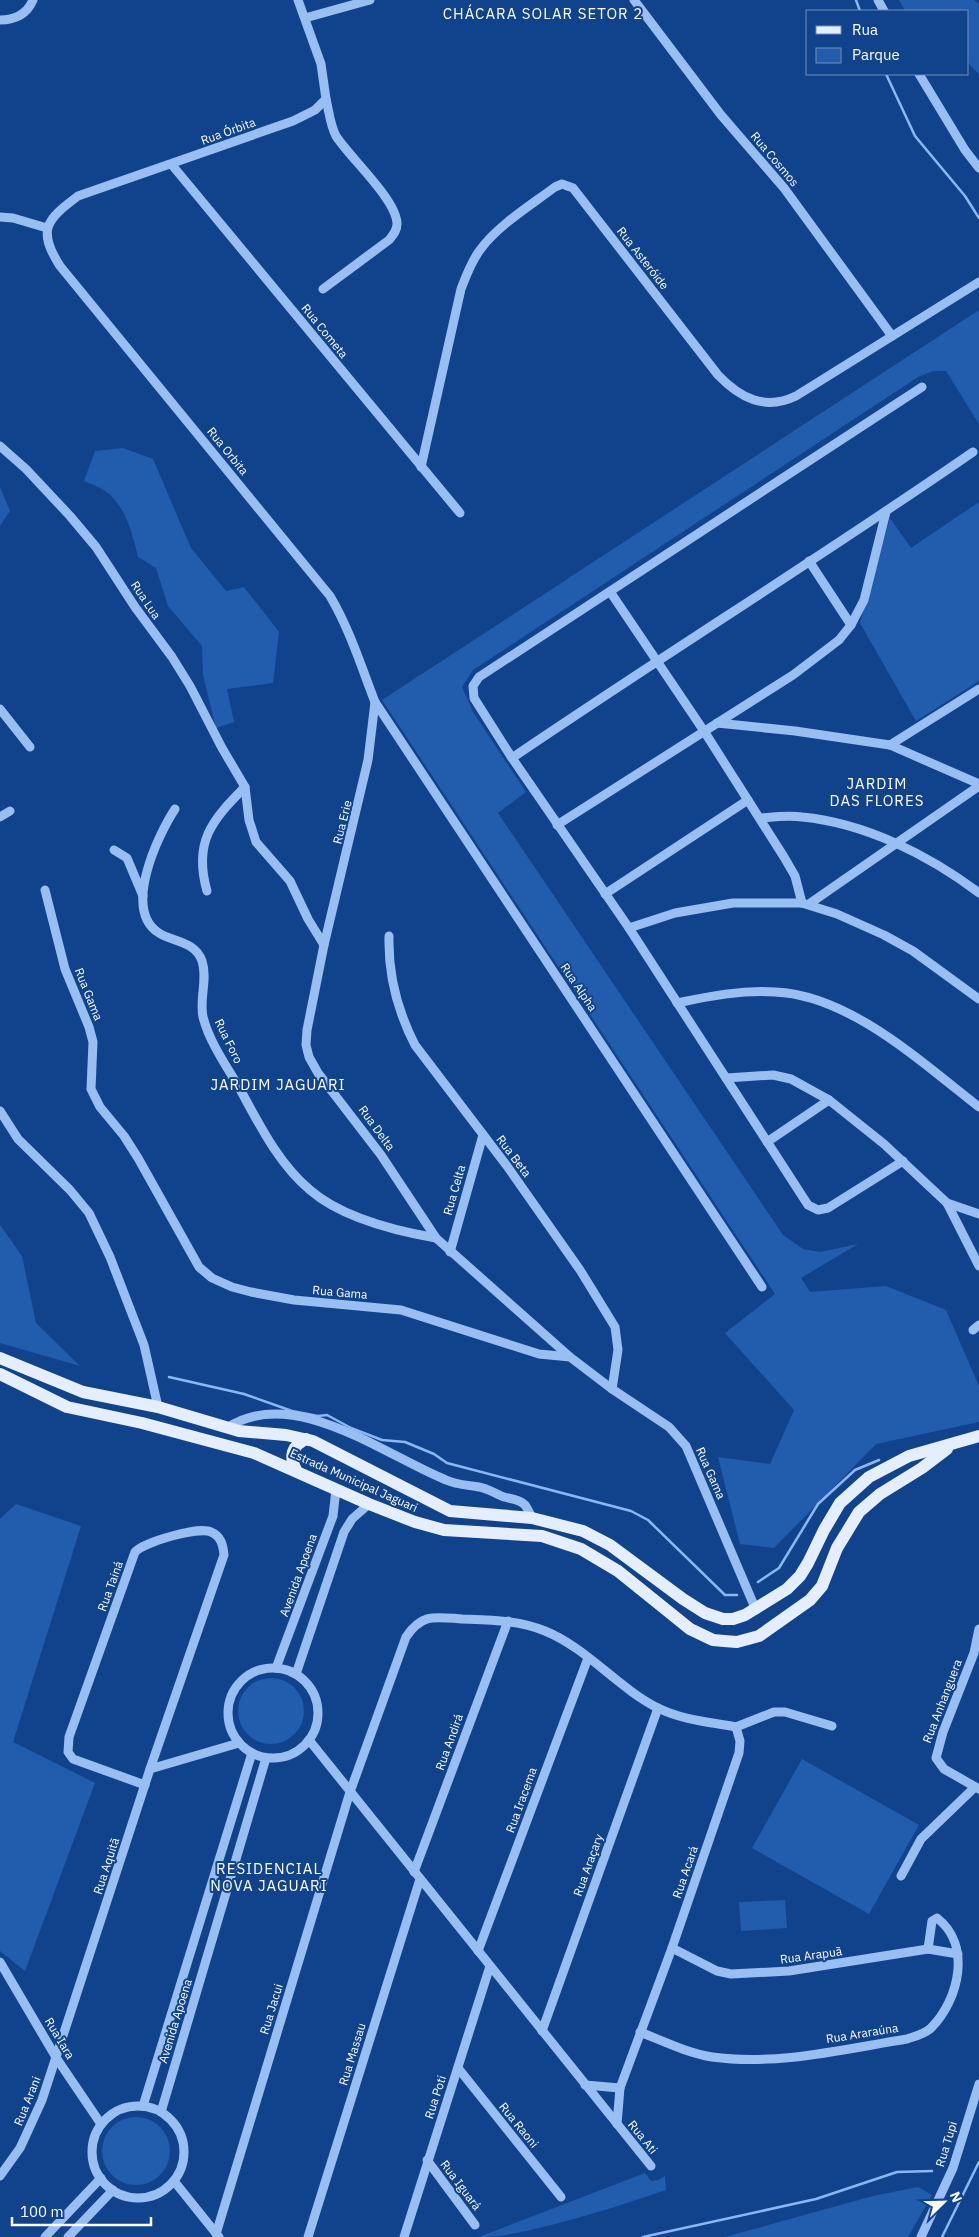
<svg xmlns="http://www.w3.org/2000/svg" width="979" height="2237" font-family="'IBM Plex Sans',sans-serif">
<rect width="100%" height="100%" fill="#11438d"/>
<!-- green -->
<g fill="#225cad">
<path d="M 899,0 L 974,0 L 979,4 L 979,74 L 968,63 L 968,11 L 905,11 Z"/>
<path d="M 979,310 L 979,424 L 946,371 L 933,371 L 918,377 L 473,670 L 462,687 L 473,712 L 526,792 L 498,813 L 783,1235 L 803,1249 L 820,1252 L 858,1244 L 801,1278 L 810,1292 L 886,1286 L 946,1310 L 979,1386 L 979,1422 L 876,1444 L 774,1548 L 740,1544 L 718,1457 L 770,1464 L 794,1410 L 725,1333 L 775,1294 L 382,700 Z"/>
<path d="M 123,448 L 153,459 L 191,548 L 226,591 L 244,587 L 279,632 L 273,683 L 227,689 L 234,722 L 216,728 L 203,675 L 202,646 L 168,606 L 156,568 L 138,557 C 133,535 125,504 105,491 C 99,486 90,484 84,481 L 95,451 Z"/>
<path d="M 0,487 L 10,511 L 0,526 Z"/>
<path d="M 979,502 L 979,681 L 916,721 L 860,623 L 890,518 L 911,548 Z"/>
<path d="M 0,1225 L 22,1256 L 36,1323 L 80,1366 L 0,1343 Z"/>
<path d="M 16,1504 L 81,1526 L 13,1742 L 95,1783 L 25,1971 L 0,1951 L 0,1519 Z"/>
<circle cx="271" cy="1711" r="33"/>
<path d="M 802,1759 L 919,1825 L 869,1914 L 752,1848 Z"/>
<path d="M 785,1900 L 787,1928 L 741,1931 L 739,1902 Z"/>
<circle cx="136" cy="2151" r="34"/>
<path d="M 645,2173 L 651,2181 L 658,2180 L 665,2176 L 666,2190 C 628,2203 590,2215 551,2225 C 526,2231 504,2237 479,2237 Z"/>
<path d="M 918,2187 L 932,2195 L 908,2237 L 725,2237 L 873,2196 Z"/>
</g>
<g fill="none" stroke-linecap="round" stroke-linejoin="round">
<!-- stream -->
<g stroke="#8bb8f5" stroke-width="2.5">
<path d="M 856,0 L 860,11"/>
<path d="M 886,74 L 915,136 L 965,196 L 979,218"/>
<path d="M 169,1377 L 244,1394 L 292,1411 L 318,1416 L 327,1415 L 351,1428 L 382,1440 L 405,1442 L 434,1454 L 447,1463 L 631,1511 L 648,1520 L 725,1595 L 737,1595"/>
<path d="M 758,1582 L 779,1568 L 818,1504 L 855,1470 L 879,1460"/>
<path d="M 643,2237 L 816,2199 L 897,2172 L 932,2171"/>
<path d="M 942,2237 L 979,2162"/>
</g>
<!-- minor -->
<g stroke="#99bef2" stroke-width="9">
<path d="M 298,0 L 321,64 L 326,99 L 315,110 L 293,121 L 78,196 C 46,220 37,230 60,266 L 330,596 C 350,630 361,666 375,702 L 762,1287"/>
<path d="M 634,0 L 721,115 L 784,188 L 892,336"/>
<path d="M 878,0 L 884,11"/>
<path d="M 305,18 L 370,0"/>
<path d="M 0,20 C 15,20 27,14 33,0"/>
<path d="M 919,74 L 965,150 L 979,168"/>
<path d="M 172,165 L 460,513"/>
<path d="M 0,217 L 13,218 L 47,228"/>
<path d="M 323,289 L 389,240 C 393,235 397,231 397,224 C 397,200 350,158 336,136 C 330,125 329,111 326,99"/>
<path d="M 0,446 L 26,469 L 70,516 L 96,547 L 135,607 L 172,657 L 190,686 L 222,748 L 245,787 L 249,820 L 256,842 L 290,881 L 308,919 L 324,945"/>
<path d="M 421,467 L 461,289 C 466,276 471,262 480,250 C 497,226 531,205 555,187 L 562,184 L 573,188 L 718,375 C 740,398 765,411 796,396 L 979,282"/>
<path d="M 809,561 L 851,625"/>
<path d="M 611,593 L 704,731 L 784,857 L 795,876 L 802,903"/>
<path d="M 375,702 L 368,760 L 324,945 L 307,1030 L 306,1045 L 309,1057 L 318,1073 L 381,1155 L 436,1238 L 570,1357"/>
<path d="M 0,709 L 30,747"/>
<path d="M 717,723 L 795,731 L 890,745 L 979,784"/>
<path d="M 890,745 L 979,689"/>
<path d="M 512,758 C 665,654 821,557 973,452"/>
<path d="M 175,809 C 158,835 122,910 159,933 C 173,942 195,941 202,961 C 208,979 199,999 203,1017 C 210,1044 228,1068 241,1091 C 260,1126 279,1164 310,1190 C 341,1217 396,1231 436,1238"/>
<path d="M 0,817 L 10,811"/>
<path d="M 760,818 C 773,817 788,815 802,817 C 865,823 929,855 979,893"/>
<path d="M 557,825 L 793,675 L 839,640 L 851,625 L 864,600 L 886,512"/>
<path d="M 114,850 L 127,858 L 143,896"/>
<path d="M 45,890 L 65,969 L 89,1027 L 93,1042 L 91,1089 L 100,1107 L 124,1136 L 138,1158 L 199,1267 L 212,1278 L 232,1287 L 251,1292 L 294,1300 L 401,1310 L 539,1354 L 570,1357 L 612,1389 L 669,1427 L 686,1446 L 756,1610"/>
<path d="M 207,891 C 193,842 212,820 245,787"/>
<path d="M 605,894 L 748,800"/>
<path d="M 809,904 L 979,786"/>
<path d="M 629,928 L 675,913 L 733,903 L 802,903 L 837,914 L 884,935 L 913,951 L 979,999"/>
<path d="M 389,936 C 388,974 398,1012 415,1045 L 507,1166 L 580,1270 L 615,1327 L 618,1350 L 612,1389"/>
<path d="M 677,1003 C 710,996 741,990 775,992 C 850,995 922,1063 979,1107"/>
<path d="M 726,1078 L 773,1075 L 791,1079 L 829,1100 L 884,1144 L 947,1203 L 979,1266"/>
<path d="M 0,1111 L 18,1139 L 70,1190 L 89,1213 L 110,1257 L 144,1345 L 158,1407"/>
<path d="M 767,1142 L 829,1100"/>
<path d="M 903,1161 L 828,1208 L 818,1210 L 808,1205 L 629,928 L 512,758 L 474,698 L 473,686 L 479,677 L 922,387"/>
<path d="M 947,1203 L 979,1214"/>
<path d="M 450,1252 L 483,1135"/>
<path d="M 973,1330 L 979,1325"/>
<path d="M 227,1428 C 293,1384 384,1455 446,1480 C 457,1485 468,1485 479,1487 C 487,1488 496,1494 504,1497 C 511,1499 519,1499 525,1505 C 528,1509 530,1514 532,1518"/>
<path d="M 979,1629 L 974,1653 L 943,1732 L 936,1758 L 944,1769 L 979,1789"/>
<path d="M 276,1668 L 333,1516 L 336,1489"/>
<circle cx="273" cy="1713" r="45"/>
<path d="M 296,1674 L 344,1532 L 352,1519 L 369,1504"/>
<path d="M 736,1727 L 774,1712 L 785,1712 L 832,1726"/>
<path d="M 309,1740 L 651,2166"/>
<path d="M 145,1785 L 73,1759 L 68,1752 L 69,1737 L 135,1552 C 144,1542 199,1526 211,1532 C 221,1536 223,1545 224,1555 L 150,1769"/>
<path d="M 414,1872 L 508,1621"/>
<path d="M 901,1876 L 921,1839 L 975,1787"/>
<path d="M 672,1948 L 717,1971 L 731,1974 L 789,1971 L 928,1949 L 958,1954"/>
<path d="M 478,1951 L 588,1658"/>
<path d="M 0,1962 L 57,2059 L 101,2124"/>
<path d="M 542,2031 L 658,1708"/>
<path d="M 640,2032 C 663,2041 687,2053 712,2057 C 777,2066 844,2049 907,2039 C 916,2036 925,2034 931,2028 C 959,2000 972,1945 937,1918 L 932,1921 L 928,1949"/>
<path d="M 458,2068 L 561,2197"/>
<path d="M 585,2085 L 620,2088"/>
<path d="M 143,2106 L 252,1753"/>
<circle cx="138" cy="2152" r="46"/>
<path d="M 161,2112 L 266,1758"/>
<path d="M 427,2160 L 475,2225"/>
<path d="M 0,2176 L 20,2148 L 42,2100 L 150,1769 L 239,1743"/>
<path d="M 174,2181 L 219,2237"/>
<path d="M 216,2234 L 350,1792 L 406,1637 C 422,1613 435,1617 462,1619 C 490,1620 519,1620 545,1631 C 587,1648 618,1688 658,1708 C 682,1720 710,1722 736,1727 L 740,1741 L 739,1753 L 672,1948 L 620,2088 L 617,2124"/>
<path d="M 45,2237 L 101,2178"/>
<path d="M 68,2237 L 113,2190"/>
<path d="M 308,2237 L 420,1879"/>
<path d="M 404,2237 L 490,1966"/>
<path d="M 921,2237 L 953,2168 L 979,2084"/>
</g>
<!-- major -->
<g stroke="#e4eeff" stroke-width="12">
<path d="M 0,1358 L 83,1392 L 158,1407 L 239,1431 L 286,1435 L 313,1441 L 450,1511 L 532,1518 L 583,1531 L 610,1545 L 683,1599 L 705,1613 L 723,1619 L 733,1619 L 745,1615 L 787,1589 L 800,1576 L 808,1563 L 824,1530 L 840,1503 L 869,1477 L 909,1456 L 979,1436"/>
<path d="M 0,1374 L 67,1407 L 142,1423 L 254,1453 L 369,1504 L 415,1522 L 444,1530 L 542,1536 L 581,1549 L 618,1571 L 690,1629 L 713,1640 L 724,1641 L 737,1642 L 759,1636 L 810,1600 L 822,1586 L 837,1548 L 859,1512 L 880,1494 L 922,1468 L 947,1449"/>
<path d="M 296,1470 C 289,1456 292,1446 306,1439"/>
</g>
</g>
<g text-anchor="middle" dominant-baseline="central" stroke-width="4" stroke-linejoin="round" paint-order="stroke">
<!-- street labels -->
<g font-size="12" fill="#fff" stroke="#11438d">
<text transform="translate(228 131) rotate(-20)">Rua Órbita</text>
<text transform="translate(775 159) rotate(50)">Rua Cosmos</text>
<text transform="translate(643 258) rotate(52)">Rua Asteróide</text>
<text transform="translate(325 331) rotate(51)">Rua Cometa</text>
<text transform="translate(228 451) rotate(51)">Rua Orbita</text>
<text transform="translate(146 600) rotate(56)">Rua Lua</text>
<text transform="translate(342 822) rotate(-76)">Rua Erie</text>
<text transform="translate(579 987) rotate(56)">Rua Alpha</text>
<text transform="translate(89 994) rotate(68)">Rua Gama</text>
<text transform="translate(229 1041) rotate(64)">Rua Foro</text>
<text transform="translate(377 1128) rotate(54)">Rua Delta</text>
<text transform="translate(514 1156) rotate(53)">Rua Beta</text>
<text transform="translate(454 1190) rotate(-74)">Rua Celta</text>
<text transform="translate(340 1292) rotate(5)">Rua Gama</text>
<text transform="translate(711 1473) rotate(66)">Rua Gama</text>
<text transform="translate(354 1480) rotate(24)">Estrada Municipal Jaguari</text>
<text transform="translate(298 1575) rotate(-70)">Avenida Apoena</text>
<text transform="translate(110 1586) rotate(-70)">Rua Tainá</text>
<text transform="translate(942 1701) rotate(-69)">Rua Anhanguera</text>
<text transform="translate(449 1742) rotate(-70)">Rua Andirá</text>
<text transform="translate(521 1800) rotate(-70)">Rua Iracema</text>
<text transform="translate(588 1865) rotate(-70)">Rua Araçary</text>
<text transform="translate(106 1866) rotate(-72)">Rua Aquitã</text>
<text transform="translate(685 1872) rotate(-71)">Rua Acará</text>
<text transform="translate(811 1955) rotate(-8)">Rua Arapuã</text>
<text transform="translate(271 2009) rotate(-73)">Rua Jacui</text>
<text transform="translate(175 2021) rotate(-73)">Avenida Apoena</text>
<text transform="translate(862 2033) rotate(-9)">Rua Araraúna</text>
<text transform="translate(60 2038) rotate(59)">Rua Iara</text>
<text transform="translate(352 2054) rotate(-73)">Rua Massau</text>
<text transform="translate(435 2097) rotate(-72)">Rua Poti</text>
<text transform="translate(27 2101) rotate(-68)">Rua Arani</text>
<text transform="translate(519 2125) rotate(51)">Rua Raoni</text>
<text transform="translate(643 2137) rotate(51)">Rua Ati</text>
<text transform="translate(946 2144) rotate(-73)">Rua Tupi</text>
<text transform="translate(461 2185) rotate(53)">Rua Iguará</text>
</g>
<!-- quarter labels -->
<g font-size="15" letter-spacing="1" fill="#fff" stroke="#11438d">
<text x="543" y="13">CHÁCARA SOLAR SETOR 2</text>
<text x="877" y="783">JARDIM<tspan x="877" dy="17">DAS FLORES</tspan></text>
<text x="278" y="1084">JARDIM JAGUARI</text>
<text x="269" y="1868">RESIDENCIAL<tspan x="269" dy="17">NOVA JAGUARI</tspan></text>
</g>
</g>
<!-- legend -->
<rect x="806" y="10" width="162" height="65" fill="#11438d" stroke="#708ebb"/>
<rect x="816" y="26" width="25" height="8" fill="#e4eeff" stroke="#708ebb"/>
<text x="852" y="35" font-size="15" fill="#ffffff">Rua</text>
<rect x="816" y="48" width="25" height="15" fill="#225cad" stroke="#708ebb"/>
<text x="852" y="60" font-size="15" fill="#ffffff">Parque</text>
<!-- north arrow -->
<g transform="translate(944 2202) rotate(67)" stroke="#11438d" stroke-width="4" paint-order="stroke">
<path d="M0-4L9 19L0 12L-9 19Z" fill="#ffffff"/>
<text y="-8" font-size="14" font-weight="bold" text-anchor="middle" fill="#ffffff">N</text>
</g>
<!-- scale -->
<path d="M12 2217v8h139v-8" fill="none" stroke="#ffffff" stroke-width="2.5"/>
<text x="20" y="2217" font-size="15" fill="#ffffff" stroke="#11438d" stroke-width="4" paint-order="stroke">100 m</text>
</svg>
